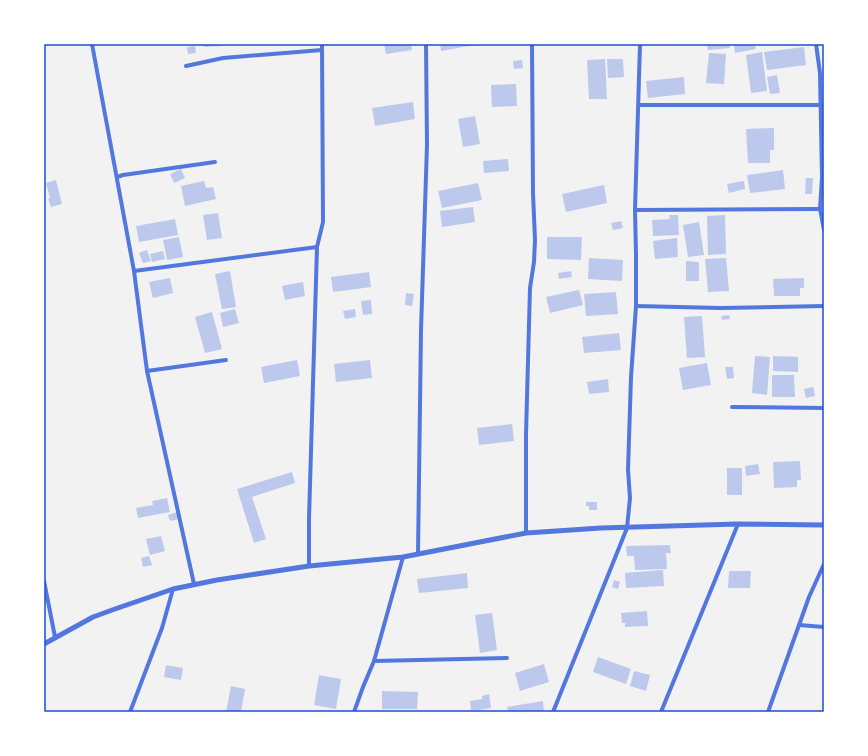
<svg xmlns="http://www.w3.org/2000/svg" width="868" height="756" font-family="'Archivo Narrow',sans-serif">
<rect width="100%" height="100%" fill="#f2f2f2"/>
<!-- building -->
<g fill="#bdc9ec">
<path d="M 203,44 L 219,44 L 220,46 L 204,47 Z"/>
<path d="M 384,44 L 411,44 L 412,50 L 386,54 Z"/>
<path d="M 440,44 L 473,44 L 474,45 L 441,51 Z"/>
<path d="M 707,44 L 729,44 L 730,48 L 708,50 Z"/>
<path d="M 734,44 L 755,44 L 756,49 L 735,53 Z"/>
<path d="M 195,46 L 196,53 L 188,54 L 187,47 Z"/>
<path d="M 804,47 L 806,65 L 767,70 L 764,52 Z"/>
<path d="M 762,52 L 767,91 L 751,93 L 746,55 Z"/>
<path d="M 709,53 L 726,54 L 724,84 L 706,83 Z"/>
<path d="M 605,59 L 607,99 L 589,99 L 587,60 Z"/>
<path d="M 607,59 L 623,59 L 624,77 L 608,78 Z"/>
<path d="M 522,60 L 523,68 L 514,69 L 513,61 Z"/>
<path d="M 777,75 L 780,93 L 770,94 L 767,77 Z"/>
<path d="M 684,77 L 685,94 L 648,98 L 646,81 Z"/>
<path d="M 516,84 L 517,106 L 492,107 L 491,85 Z"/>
<path d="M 413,102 L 415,119 L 375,126 L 372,108 Z"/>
<path d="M 475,116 L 480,144 L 463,147 L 458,119 Z"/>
<path d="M 774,128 L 774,150 L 770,150 L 770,163 L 748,163 L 746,129 Z"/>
<path d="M 508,159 L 509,171 L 484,173 L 483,161 Z"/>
<path d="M 181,169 L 185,178 L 174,183 L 170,174 Z"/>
<path d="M 783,170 L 785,189 L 750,193 L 747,175 Z"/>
<path d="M 806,178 L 813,178 L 812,194 L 805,194 Z"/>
<path d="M 56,180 L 62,204 L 51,207 L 48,199 L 50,198 L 46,183 Z"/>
<path d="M 204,181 L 206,188 L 213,187 L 216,199 L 185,206 L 181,186 Z"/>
<path d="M 744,181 L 745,189 L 729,193 L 727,184 Z"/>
<path d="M 478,183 L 482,200 L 442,208 L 438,191 Z"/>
<path d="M 604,185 L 607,203 L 566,212 L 562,194 Z"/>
<path d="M 473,207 L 475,222 L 442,227 L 440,211 Z"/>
<path d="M 218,213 L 222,238 L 207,240 L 203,215 Z"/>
<path d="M 669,215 L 678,215 L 679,235 L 653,236 L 652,220 L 670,219 Z"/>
<path d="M 725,215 L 726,254 L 708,255 L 707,216 Z"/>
<path d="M 175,219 L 178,235 L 139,242 L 136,226 Z"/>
<path d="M 621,221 L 623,228 L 613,230 L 611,223 Z"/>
<path d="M 699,222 L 704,255 L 688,257 L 683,225 Z"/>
<path d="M 179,237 L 183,257 L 167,260 L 163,240 Z"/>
<path d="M 547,237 L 582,237 L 581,260 L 547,259 Z"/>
<path d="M 677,238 L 678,257 L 655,259 L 653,241 Z"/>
<path d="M 147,250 L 151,261 L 143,263 L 139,253 Z"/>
<path d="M 163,251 L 165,259 L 152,262 L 150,254 Z"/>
<path d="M 589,258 L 623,260 L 622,281 L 588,279 Z"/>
<path d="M 726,258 L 729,291 L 708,292 L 705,259 Z"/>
<path d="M 686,261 L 699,262 L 699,281 L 686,281 Z"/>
<path d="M 230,271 L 236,307 L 222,309 L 215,274 Z"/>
<path d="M 571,271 L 572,277 L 559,279 L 558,273 Z"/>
<path d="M 369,272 L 371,287 L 333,292 L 331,277 Z"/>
<path d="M 170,278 L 173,293 L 153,298 L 149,282 Z"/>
<path d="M 804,278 L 804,288 L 800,288 L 800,296 L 774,296 L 773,279 Z"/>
<path d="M 303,282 L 305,296 L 285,300 L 282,286 Z"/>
<path d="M 579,290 L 583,305 L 550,313 L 546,297 Z"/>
<path d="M 616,292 L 618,314 L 586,316 L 584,294 Z"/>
<path d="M 406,293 L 414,294 L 412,306 L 405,305 Z"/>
<path d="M 371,300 L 372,314 L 363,315 L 361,301 Z"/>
<path d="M 235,309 L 239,323 L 223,327 L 220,313 Z"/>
<path d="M 355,309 L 356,317 L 345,319 L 343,311 Z"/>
<path d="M 212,312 L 222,349 L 205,353 L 195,317 Z"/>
<path d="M 729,315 L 730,319 L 722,320 L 721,316 Z"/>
<path d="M 702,316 L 705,357 L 687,358 L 684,317 Z"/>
<path d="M 619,333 L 621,350 L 584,353 L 582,337 Z"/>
<path d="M 755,356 L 770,357 L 767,395 L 752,393 Z"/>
<path d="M 773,356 L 798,357 L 798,372 L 773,371 Z"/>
<path d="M 297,360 L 300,376 L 264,383 L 261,367 Z"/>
<path d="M 370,360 L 372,378 L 336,382 L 334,364 Z"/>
<path d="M 707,363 L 711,385 L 683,390 L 679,368 Z"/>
<path d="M 725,367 L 733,367 L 734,378 L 727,379 Z"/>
<path d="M 772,375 L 794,375 L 795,397 L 772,397 Z"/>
<path d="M 608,379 L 609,392 L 589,394 L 587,382 Z"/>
<path d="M 813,387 L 815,396 L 806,398 L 804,389 Z"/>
<path d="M 512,424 L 514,441 L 479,445 L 477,428 Z"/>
<path d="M 800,461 L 801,480 L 797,480 L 797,487 L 774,488 L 773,462 Z"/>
<path d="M 758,464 L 760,474 L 746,476 L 745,466 Z"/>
<rect x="727" y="468" width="15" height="27"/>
<path d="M 292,472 L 295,483 L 252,497 L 266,539 L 254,543 L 237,489 Z"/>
<path d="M 167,498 L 170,512 L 138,518 L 136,508 L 153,505 L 152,501 Z"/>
<path d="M 586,502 L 597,502 L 597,510 L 589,510 L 589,506 L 586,506 Z"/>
<path d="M 178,512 L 179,519 L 170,521 L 168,515 Z"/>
<path d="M 161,536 L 165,551 L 150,555 L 146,539 Z"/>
<path d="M 670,545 L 671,553 L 666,553 L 667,569 L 635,570 L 634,556 L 627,556 L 626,546 Z"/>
<path d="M 149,556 L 152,565 L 143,567 L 141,558 Z"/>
<path d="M 663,570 L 664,586 L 626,588 L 625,573 Z"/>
<path d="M 729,571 L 751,571 L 750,588 L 728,588 Z"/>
<path d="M 467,573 L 468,588 L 419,593 L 417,579 Z"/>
<path d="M 614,580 L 620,582 L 618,589 L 612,587 Z"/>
<path d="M 647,611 L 648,626 L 625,627 L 625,623 L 622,623 L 621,613 Z"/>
<path d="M 492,613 L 497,650 L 480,653 L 475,615 Z"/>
<path d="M 598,657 L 631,669 L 626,684 L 593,672 Z"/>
<path d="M 544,664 L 549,682 L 520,691 L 515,673 Z"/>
<path d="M 166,665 L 183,668 L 181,680 L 164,677 Z"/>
<path d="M 634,671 L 650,675 L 646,691 L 630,686 Z"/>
<path d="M 319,675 L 341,679 L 336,709 L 314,705 Z"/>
<path d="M 231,686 L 245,689 L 241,712 L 226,712 Z"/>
<path d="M 382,691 L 418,692 L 417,709 L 382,709 Z"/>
<path d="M 489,694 L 491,708 L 471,711 L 470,701 L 482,699 L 482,696 Z"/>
<path d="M 543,701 L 544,712 L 508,712 L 507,707 Z"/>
</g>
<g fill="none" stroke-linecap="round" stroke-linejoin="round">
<!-- minor -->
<g stroke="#5277de" stroke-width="4">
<path d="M 92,44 L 134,271 L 147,371 L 194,584"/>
<path d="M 816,44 L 820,73 L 822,177 L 820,209 L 824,230"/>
<path d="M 186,66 L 223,58 L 322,50"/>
<path d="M 639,105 L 821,105"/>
<path d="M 117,177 L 123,175 L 215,162"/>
<path d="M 635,210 L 820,209"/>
<path d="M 134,271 L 317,247"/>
<path d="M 636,306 L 720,308 L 824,306"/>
<path d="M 147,371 L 226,360"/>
<path d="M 732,407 L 824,408"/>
<path d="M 526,533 L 526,434 L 530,288 L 534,262 L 535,240 L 533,193 L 532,44"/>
<path d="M 418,554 L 421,330 L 427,145 L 426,44"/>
<path d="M 309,566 L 309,519 L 317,247 L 323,222 L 322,44"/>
<path d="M 44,581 L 55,637"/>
<path d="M 799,625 L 824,627"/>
<path d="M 374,661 L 507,658"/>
<path d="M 130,712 L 162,628 L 173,589"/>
<path d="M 354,712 L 363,687 L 374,661 L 403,557"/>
<path d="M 553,712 L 627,528 L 630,498 L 628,470 L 631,377 L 636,306 L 636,254 L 635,210 L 640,44"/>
<path d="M 661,712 L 738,524"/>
<path d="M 768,712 L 809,597 L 824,564"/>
</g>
<!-- tertiary -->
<path stroke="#5277de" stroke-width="5" d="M 44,644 L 93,617 L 115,609 L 173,589 L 217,580 L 309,566 L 403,557 L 526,533 L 601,528 L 738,524 L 824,525"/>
</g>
<!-- border -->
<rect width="868" height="756" fill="none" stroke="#ffffff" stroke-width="90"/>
<rect x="45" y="45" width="778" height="666" fill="none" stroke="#1d4ed8" stroke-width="1.5"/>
</svg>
